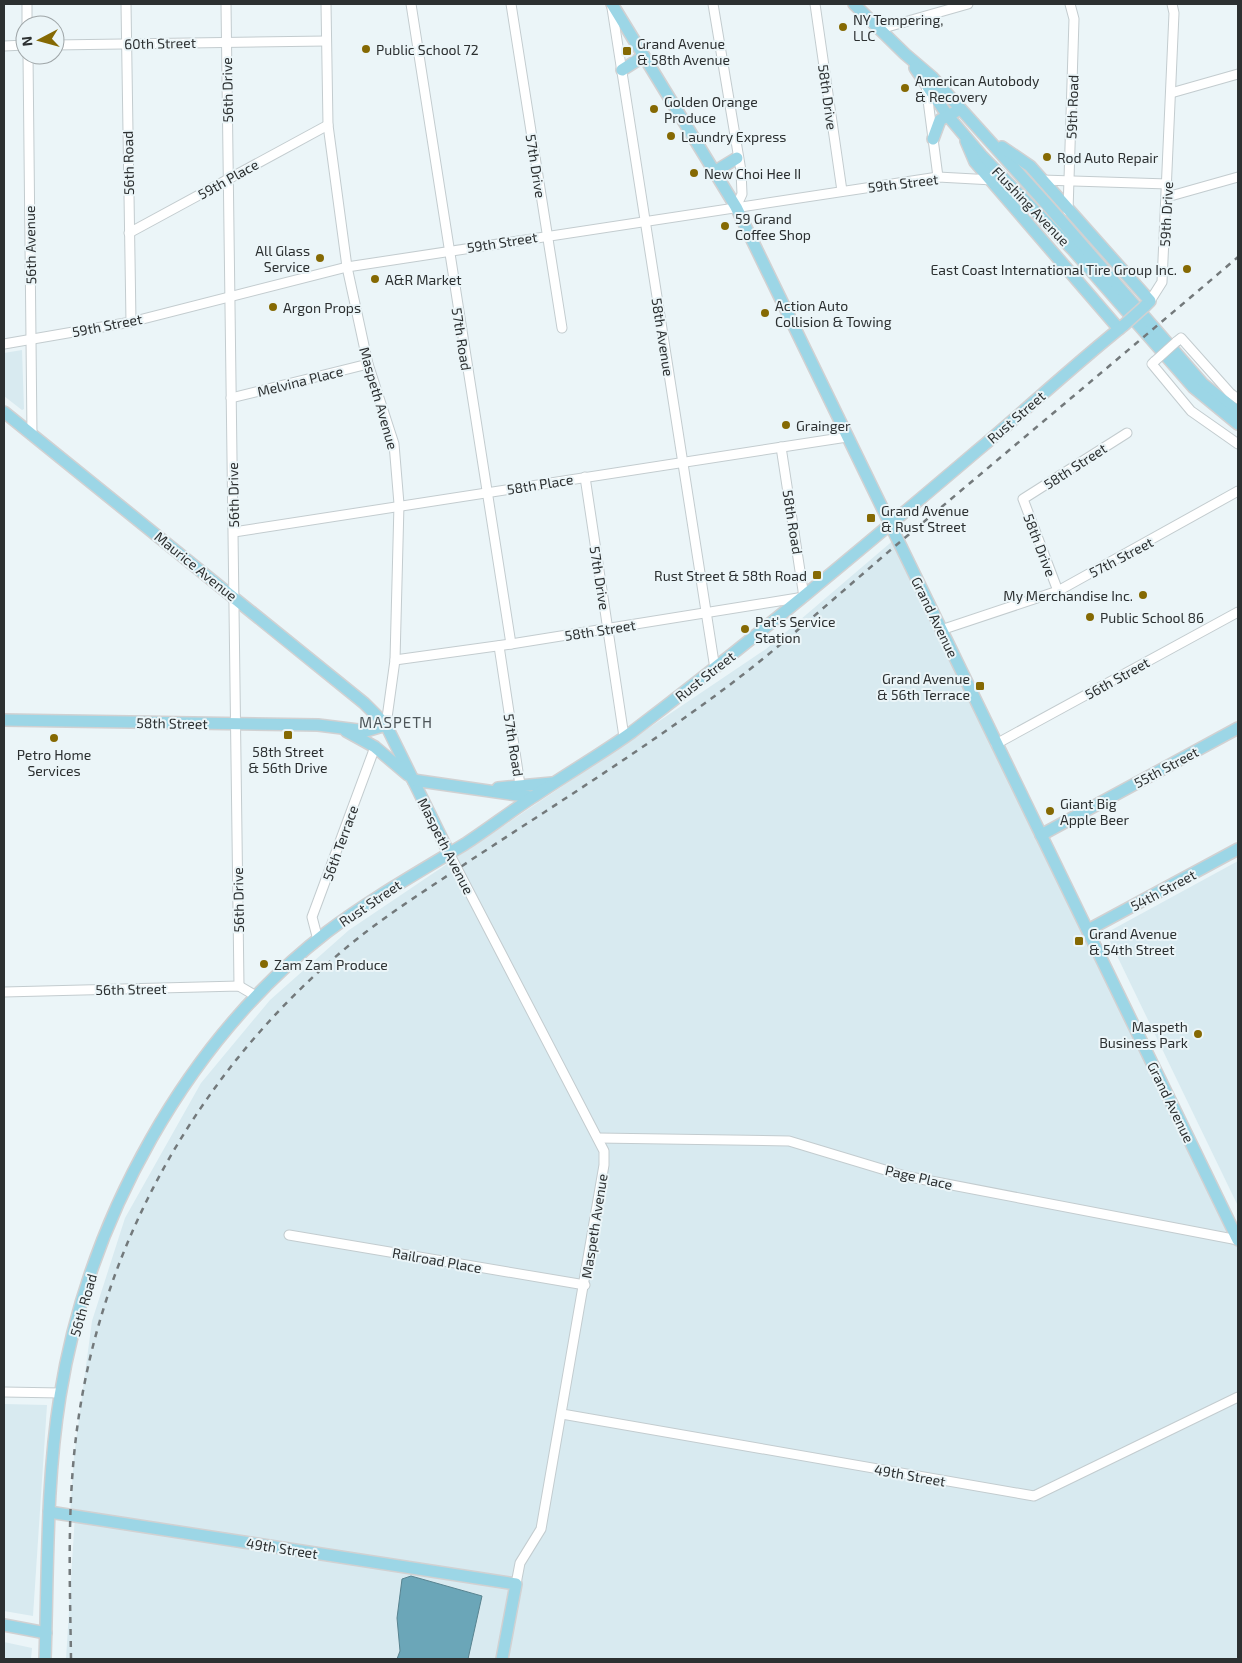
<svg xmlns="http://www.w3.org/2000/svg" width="1242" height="1663" font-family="'Exo 2',sans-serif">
<rect width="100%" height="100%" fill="#ebf5f8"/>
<!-- built -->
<g fill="#d8eaf0">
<path d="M 22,350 L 24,409 L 22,410 L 4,396 L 4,353 Z"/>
<path d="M 896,538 L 1238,1240 L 1238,1659 L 466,1659 L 482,1596 L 411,1576 L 397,1618 L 400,1651 L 397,1659 L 66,1659 L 75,1515 L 70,1514 L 74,1456 L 92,1321 L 125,1218 L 201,1083 L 270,1000 L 349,930 L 766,649 Z"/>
<path d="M 1238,861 L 1238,1206 L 1106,933 Z"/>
<path d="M 4,1404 L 47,1405 L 33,1616 L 4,1611 Z"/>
<path d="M 4,1642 L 32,1648 L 31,1659 L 4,1659 Z"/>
</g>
<!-- water -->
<path fill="#6ba6b8" stroke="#588390" d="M 411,1576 L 482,1596 L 468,1659 L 397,1659 L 400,1651 L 397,1618 L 402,1579 Z"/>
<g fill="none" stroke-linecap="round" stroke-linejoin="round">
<defs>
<g id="minor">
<path d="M 27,4 L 27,25"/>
<path d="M 126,4 L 131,322"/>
<path d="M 226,4 L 239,986"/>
<path d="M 326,4 L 328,125 L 347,267 L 368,364 L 394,444 L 399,504 L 395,660 L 386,725"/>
<path d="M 411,4 L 511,644"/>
<path d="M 511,4 L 562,328"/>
<path d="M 713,4 L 741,171 L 742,194 L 736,207"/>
<path d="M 815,4 L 842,191"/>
<path d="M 612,8 L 715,669"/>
<path d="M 880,29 L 968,4"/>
<path d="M 55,45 L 326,41"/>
<path d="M 4,46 L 25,45"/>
<path d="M 28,55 L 32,435"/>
<path d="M 926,85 L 938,177"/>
<path d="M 1171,93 L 1238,74"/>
<path d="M 1042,180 L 1168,184"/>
<path d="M 1167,197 L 1238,177"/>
<path d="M 1068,211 L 1074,19 L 1070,4"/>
<path d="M 129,233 L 328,125"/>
<path d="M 1150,301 L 1162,282 L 1174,13 L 1172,4"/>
<path d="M 1176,342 L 1181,338 L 1230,393 L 1238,399"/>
<path d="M 4,344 L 131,322 L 347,267 L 938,177 L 993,180"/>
<path d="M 1155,361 L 1152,364 L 1191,411 L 1238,444"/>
<path d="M 231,398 L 368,364"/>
<path d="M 585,477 L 624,737"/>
<path d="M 234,532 L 847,437"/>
<path d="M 1058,591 L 1023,499 L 1127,433"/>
<path d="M 941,630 L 1058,591 L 1238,491"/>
<path d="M 499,646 L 520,785"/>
<path d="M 395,660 L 511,644 L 804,597 L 781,447"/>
<path d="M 996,744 L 1238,612"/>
<path d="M 449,853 L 604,1151 L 604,1165 L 541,1529 L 520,1563 L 516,1584"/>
<path d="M 318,940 L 312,917 L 375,747"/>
<path d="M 4,992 L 239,986 L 256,996"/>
<path d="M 598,1138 L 789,1141 L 905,1176 L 1238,1240"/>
<path d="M 289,1235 L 585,1285"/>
<path d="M 4,1392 L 61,1393"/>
<path d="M 562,1414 L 1034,1496 L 1238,1397"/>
</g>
<g id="major">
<path d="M 612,4 L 736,207 L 1238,1240"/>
<path d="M 854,4 L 905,54 L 932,77 L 1050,208 L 1203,384 L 1238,412"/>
<path d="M 915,68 L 948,116 L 981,155 L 1073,250 L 1193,387 L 1238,424"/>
<path d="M 622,70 L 644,56"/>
<path d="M 933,139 L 940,120 L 955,112"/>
<path d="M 966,141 L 975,162 L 1119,329"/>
<path d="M 1002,147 L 1030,166 L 1150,301 L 1144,307"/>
<path d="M 714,172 L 737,158"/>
<path d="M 4,412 L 364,703 L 386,725 L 449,853"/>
<path d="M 4,720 L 318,725 L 366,731 L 386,725"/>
<path d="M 346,731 L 375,747 L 408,775"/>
<path d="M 413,780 L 531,797"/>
<path d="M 498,788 L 552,783"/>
<path d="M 1041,835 L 1238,728"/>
<path d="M 1088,930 L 1238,849"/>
<path d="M 49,1512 L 516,1584 L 502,1659"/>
<path d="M 4,1625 L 46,1633"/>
<path d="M 45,1659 C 48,1571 46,1483 60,1396 C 88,1220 186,1041 327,932 C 371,899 419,872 465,844 C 488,829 510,812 533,797 C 565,775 600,755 632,732 C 751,642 865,546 978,450 C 1027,409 1074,365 1124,325"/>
</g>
</defs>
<!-- minor casing -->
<use href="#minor" stroke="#c3cccf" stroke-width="11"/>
<!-- major casing -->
<use href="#major" stroke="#d1d1d2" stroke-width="14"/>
<!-- minor -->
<use href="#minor" stroke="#fff" stroke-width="9"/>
<!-- major -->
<use href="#major" stroke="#9cd6e6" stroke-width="11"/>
<!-- rail -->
<path stroke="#73797b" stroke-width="2.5" stroke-dasharray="6 6" stroke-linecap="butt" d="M 71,1659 C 70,1585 67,1511 76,1437 C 99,1244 202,1065 352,943 C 390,912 431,887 471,860 C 552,807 634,755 712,698 C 782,647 846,587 913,531 C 1021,440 1130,349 1238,257"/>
<defs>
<path id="minor-bridge" d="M 1155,361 L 1176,342"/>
<path id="major-bridge" d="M 1124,325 L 1144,307"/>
</defs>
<!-- minor-bridge casing -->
<use href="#minor-bridge" stroke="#c3cccf" stroke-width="11" stroke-linecap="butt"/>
<!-- major-bridge casing -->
<use href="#major-bridge" stroke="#d1d1d2" stroke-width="14" stroke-linecap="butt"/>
<!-- minor-bridge -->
<use href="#minor-bridge" stroke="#fff" stroke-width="9"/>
<!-- major-bridge -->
<use href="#major-bridge" stroke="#9cd6e6" stroke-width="11"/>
</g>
<!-- markers -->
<g fill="#856903" stroke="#ebf5f8" stroke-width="2">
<circle cx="843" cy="27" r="5"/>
<circle cx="366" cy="49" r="5"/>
<rect x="622" y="46" width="10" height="10" rx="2.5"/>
<circle cx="905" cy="88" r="5"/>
<circle cx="654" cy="109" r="5"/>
<circle cx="671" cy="136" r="5"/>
<circle cx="1047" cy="157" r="5"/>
<circle cx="694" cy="173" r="5"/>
<circle cx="725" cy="226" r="5"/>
<circle cx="320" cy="258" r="5"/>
<circle cx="1187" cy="269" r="5"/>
<circle cx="375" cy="279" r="5"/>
<circle cx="273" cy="307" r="5"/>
<circle cx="765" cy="313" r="5"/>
<circle cx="786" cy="425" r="5"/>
<rect x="866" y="513" width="10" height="10" rx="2.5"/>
<rect x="812" y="570" width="10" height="10" rx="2.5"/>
<circle cx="1143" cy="595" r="5"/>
<circle cx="1090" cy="617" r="5"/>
<circle cx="745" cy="629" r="5"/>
<rect x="975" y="681" width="10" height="10" rx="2.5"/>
<rect x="283" y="730" width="10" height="10" rx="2.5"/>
<circle cx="54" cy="738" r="5"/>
<circle cx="1050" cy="811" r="5"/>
<rect x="1074" y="936" width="10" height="10" rx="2.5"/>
<circle cx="264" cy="964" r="5"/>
<circle cx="1198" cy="1034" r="5"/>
</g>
<g text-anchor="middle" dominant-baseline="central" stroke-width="4" stroke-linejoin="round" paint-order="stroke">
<!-- poi labels -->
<g font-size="14" fill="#2c3031" stroke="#ebf5f8" text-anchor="start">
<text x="853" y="19">NY Tempering,<tspan x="853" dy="16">LLC</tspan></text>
<text x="637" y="43">Grand Avenue<tspan x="637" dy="16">&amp; 58th Avenue</tspan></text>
<text x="376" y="49">Public School 72</text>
<text x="915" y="80">American Autobody<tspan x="915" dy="16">&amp; Recovery</tspan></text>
<text x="664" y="101">Golden Orange<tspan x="664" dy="16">Produce</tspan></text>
<text x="681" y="136">Laundry Express</text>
<text x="1057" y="157">Rod Auto Repair</text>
<text x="704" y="173">New Choi Hee II</text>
<text x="735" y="218">59 Grand<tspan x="735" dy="16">Coffee Shop</tspan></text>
<text x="310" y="250" text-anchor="end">All Glass<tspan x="310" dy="16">Service</tspan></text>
<text x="1177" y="269" text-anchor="end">East Coast International Tire Group Inc.</text>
<text x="385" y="279">A&amp;R Market</text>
<text x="775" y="305">Action Auto<tspan x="775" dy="16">Collision &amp; Towing</tspan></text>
<text x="283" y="307">Argon Props</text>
<text x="796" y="425">Grainger</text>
<text x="881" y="510">Grand Avenue<tspan x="881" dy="16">&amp; Rust Street</tspan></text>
<text x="807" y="575" text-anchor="end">Rust Street &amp; 58th Road</text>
<text x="1133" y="595" text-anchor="end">My Merchandise Inc.</text>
<text x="1100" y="617">Public School 86</text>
<text x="755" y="621">Pat's Service<tspan x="755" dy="16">Station</tspan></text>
<text x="970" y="678" text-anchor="end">Grand Avenue<tspan x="970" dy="16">&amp; 56th Terrace</tspan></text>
<text x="288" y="751" text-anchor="middle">58th Street<tspan x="288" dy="16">&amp; 56th Drive</tspan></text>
<text x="54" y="754" text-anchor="middle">Petro Home<tspan x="54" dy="16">Services</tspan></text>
<text x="1060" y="803">Giant Big<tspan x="1060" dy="16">Apple Beer</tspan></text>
<text x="1089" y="933">Grand Avenue<tspan x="1089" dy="16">&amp; 54th Street</tspan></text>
<text x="274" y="964">Zam Zam Produce</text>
<text x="1188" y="1026" text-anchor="end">Maspeth<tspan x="1188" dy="16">Business Park</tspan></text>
</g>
<!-- street labels -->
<g font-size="14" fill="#2c3031" stroke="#ebf5f8">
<text transform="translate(160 43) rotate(-1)">60th Street</text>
<text transform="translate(227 90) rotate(-91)">56th Drive</text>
<text transform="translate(828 97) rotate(82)">58th Drive</text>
<text transform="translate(1072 107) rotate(-88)">59th Road</text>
<text transform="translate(128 163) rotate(-91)">56th Road</text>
<text transform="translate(536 166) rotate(81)">57th Drive</text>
<text transform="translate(228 179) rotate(-29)">59th Place</text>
<text transform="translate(903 183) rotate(-7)">59th Street</text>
<text transform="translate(1031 206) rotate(46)">Flushing Avenue</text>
<text transform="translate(1166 214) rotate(-87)">59th Drive</text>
<text transform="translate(502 242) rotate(-9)">59th Street</text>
<text transform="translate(30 245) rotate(-91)">56th Avenue</text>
<text transform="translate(107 325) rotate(-11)">59th Street</text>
<text transform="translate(663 337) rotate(81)">58th Avenue</text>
<text transform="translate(462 339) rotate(81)">57th Road</text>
<text transform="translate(300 381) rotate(-14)">Melvina Place</text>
<text transform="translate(379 398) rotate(74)">Maspeth Avenue</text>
<text transform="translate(1016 417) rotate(-41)">Rust Street</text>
<text transform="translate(1075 466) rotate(-33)">58th Street</text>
<text transform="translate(540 484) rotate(-9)">58th Place</text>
<text transform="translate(233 495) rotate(-91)">56th Drive</text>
<text transform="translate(793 522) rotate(81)">58th Road</text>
<text transform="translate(1040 545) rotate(69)">58th Drive</text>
<text transform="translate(1121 557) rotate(-28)">57th Street</text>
<text transform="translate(196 566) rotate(39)">Maurice Avenue</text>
<text transform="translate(600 578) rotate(81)">57th Drive</text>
<text transform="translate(935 617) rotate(64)">Grand Avenue</text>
<text transform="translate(600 630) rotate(-9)">58th Street</text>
<text transform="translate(705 676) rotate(-38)">Rust Street</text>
<text transform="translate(1117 678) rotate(-29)">56th Street</text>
<text transform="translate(172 723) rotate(1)">58th Street</text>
<text transform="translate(514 745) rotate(81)">57th Road</text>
<text transform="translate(1166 767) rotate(-28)">55th Street</text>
<text transform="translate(340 843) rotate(-70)">56th Terrace</text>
<text transform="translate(446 846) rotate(63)">Maspeth Avenue</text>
<text transform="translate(1163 890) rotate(-28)">54th Street</text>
<text transform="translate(238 900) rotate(-91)">56th Drive</text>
<text transform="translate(370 903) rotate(-34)">Rust Street</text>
<text transform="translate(131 989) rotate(-1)">56th Street</text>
<text transform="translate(1171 1102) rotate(64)">Grand Avenue</text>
<text transform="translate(919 1177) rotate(13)">Page Place</text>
<text transform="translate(594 1226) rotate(-81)">Maspeth Avenue</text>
<text transform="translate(437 1260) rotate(10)">Railroad Place</text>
<text transform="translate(83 1305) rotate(-74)">56th Road</text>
<text transform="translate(910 1475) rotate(10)">49th Street</text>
<text transform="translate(282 1548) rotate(9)">49th Street</text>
</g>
<!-- neighbourhood labels -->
<g font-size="15" letter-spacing="1" fill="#4e5659" stroke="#ebf5f8">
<text x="396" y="722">MASPETH</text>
</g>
</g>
<!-- border -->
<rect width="1242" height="1663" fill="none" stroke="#2c3031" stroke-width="10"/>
<!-- north arrow -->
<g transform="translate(40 40) rotate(264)"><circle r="24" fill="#ebf5f8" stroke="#9fa6a8"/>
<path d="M0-4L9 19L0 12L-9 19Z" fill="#856903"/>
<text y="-8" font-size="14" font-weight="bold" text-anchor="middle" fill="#2c3031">N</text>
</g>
</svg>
